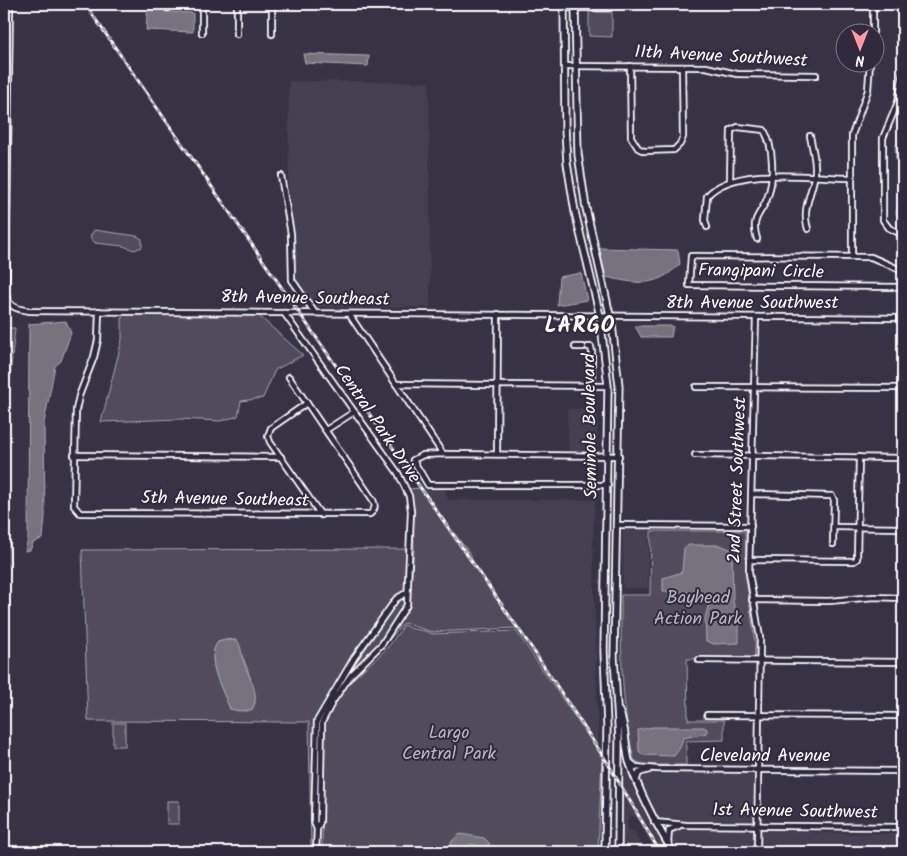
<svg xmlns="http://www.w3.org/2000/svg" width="907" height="856" font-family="Kalam,sans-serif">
<rect width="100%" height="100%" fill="#373345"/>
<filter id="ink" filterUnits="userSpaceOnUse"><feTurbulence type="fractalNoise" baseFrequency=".02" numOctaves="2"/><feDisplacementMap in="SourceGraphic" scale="10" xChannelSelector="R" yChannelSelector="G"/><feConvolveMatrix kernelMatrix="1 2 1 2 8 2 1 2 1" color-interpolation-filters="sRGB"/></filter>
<g filter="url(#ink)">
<!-- built -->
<g fill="#444051">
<path d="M 289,81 L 429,82 L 430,307 L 303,307 L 289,286 Z"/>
<path d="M 598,408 L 597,450 L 569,451 L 567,409 Z"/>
<path d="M 420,488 L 445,489 L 448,500 L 595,500 L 593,539 L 598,746 L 472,562 L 471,555 Z"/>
<path d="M 623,528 L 662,528 L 651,528 L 649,531 L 648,588 L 623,588 Z"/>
<path d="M 622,772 L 631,772 L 644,809 L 670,852 L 658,852 L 644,833 L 640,820 L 630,815 L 627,823 L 629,830 L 634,832 L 644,852 L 620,852 Z"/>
<path d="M 649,772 L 755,773 L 755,823 L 686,822 L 656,819 L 639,780 L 640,775 Z"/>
<path d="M 686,828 L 755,828 L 755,852 L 676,852 L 671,844 L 671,832 Z"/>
<path d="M 760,829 L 797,829 L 798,831 L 826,833 L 899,834 L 900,852 L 759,852 Z"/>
</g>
<!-- green -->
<g fill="#514c5c" stroke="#a8a6ae" fill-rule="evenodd">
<path d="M 589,12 L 612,12 L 612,37 L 589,36 Z"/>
<path d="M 903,136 L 903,226 L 896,213 L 900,197 L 895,147 Z"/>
<path d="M 94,230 L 137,236 L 142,239 L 142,247 L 134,250 L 123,246 L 95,243 L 90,237 Z"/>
<path d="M 122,314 L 258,315 L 303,355 L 275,370 L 263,398 L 241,401 L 238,416 L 221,421 L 180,419 L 101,422 L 122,340 Z"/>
<path d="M 4,328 L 15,328 L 4,436 L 10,565 L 4,565 Z"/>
<path d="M 420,488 L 471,555 L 472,562 L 516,628 L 432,632 L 404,623 L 377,654 L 409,606 L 414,549 L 413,511 L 409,489 Z"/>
<path d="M 651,531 L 745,531 L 746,578 L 755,642 L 755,656 L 750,659 L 687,659 L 688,720 L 724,720 L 724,740 L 686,741 L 686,765 L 643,765 L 634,760 C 621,706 621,651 621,595 L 650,595 Z"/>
<path d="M 408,549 L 404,591 L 394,598 L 352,656 L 315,720 L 311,822 L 315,831 L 314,852 L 311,852 L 309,722 L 88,721 L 82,550 ZM 231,639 C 245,654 253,683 255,703 L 248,711 L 230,709 C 224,692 204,659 218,642 Z"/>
<path d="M 404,597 C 407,621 364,657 349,674 C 336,689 324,709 318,727 L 331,699 L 398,602 Z"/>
<path d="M 404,625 C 413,631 423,629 432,634 L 516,631 L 602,757 L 598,852 L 322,852 L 324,728 C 328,693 363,672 385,650 C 392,643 398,633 404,625 Z"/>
<rect x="113" y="723" width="12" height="23"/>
<rect x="167" y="801" width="12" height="23"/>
</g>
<!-- water -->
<g fill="#76737f" stroke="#adabb2">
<path d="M 148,4 L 162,4 L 165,12 L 193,13 L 193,32 L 146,30 Z"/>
<path d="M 303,54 L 369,56 L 368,66 L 305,63 Z"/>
<path d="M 599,248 L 678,250 L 680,264 C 656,288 637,284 606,277 Z"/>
<path d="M 581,273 L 587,300 L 557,305 L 559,277 Z"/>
<path d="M 66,321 L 71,333 L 61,361 L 55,366 L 44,423 L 45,517 L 43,538 L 33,543 L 30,550 L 25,551 L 28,539 L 29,324 Z"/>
<path d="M 635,326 L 673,326 L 671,337 L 641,337 Z"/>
<path d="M 689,545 L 720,545 L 732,550 L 733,601 L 739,622 L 739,643 L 714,644 L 706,641 L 705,618 L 709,603 L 702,594 L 663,591 L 663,578 L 682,572 L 684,548 Z"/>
<path d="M 226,640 L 237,640 C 242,647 241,655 244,663 C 249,678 261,694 252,710 L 239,711 L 230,709 C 224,692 204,660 218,642 Z"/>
<path d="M 653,727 L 704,727 L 707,729 L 707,733 L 683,738 L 680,748 L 674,756 L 643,755 L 639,751 L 638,730 Z"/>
<path d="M 460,834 L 484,838 L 490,844 L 484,847 L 471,844 L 460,851 L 453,851 L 451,842 Z"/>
</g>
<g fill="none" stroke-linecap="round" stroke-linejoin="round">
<defs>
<g id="minor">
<path d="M 10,4 L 6,293 C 8,307 16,309 30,311 L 903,318"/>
<path d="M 168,4 L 168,8"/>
<path d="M 202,4 L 202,33"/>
<path d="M 564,8 L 609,8 L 616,4"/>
<path d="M 873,32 L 873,4"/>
<path d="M 237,34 L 237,4"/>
<path d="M 272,34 L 272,4"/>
<path d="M 564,66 L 706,67 L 737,74 L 816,75"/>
<path d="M 630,66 L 631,137 L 638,148 L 644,151 L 674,150 L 680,144 L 683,137 L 682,67"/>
<path d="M 903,72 L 898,102 L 883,138 L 883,220 L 889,228 L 903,235"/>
<path d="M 281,176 L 291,234 L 292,280 L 315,313"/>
<path d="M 730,180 L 731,130 L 738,127 L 764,130 C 774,147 774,178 768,196 C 762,215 750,216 757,239"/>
<path d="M 707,227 L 705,220 L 707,196 C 734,165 812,178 851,178"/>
<path d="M 808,229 C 801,207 813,193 815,172 C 816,160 812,147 810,136"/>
<path d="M 852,256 L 852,135 L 868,90 L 870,62"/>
<path d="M 903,271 L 871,257 L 691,256 L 689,285 L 903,287"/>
<path d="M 99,311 L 98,340 L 94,357 L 79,396 L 76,410 L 74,506 L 80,513 L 370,514 C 375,510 376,506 373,500 L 289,377"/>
<path d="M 284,313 L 398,473 L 409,496 L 411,511 L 407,605 L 382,644 L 351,675 L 333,701 L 322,722 L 320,822 L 317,829 L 316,852"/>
<path d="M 349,314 L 443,454"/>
<path d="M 756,317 L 749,573 L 760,638 L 757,852"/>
<path d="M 575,347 L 583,347"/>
<path d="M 588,347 L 591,347 L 592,352 L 592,386"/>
<path d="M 396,384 L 608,386"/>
<path d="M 696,387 L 903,388"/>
<path d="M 307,403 L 271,428 L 268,436 L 270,442 L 321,515"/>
<path d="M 326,430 L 354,412"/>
<path d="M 497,454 L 498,314"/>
<path d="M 74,455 L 281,457"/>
<path d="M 695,455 L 903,458"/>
<path d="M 608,485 L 428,485 L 413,460 L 423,455 L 443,454 L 619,456"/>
<path d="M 753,494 L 832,496 L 834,500 L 833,544"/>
<path d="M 617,525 L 751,526"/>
<path d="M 834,527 L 903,528"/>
<path d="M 749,560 L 854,561 L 857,559 L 859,457"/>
<path d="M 752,600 L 829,601 L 874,597 L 903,598"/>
<path d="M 699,660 L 903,662"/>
<path d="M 707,715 L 903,716"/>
<path d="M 630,762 L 636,767 L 657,769 L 903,771"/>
<path d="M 637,779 L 639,773 L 649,770"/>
<path d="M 654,822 L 686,825 L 903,827"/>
<path d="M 317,829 L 314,822 L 317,721 L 354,658 L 396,599 L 406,593"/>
<path d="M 668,843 L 669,830 L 679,826"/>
</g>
<g id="major">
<path d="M 564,4 L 565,129 L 567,163 L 575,212 L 600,316 L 608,386 L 604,651 L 607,727 L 605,852"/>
<path d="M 575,4 L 578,154 L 586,208 L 612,324 L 619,386 L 614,657 L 619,739 L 618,852"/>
<path d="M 619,711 C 626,725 625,746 629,761 C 640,794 655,823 673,852"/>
</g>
</defs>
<!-- minor casing -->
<use href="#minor" stroke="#fff" stroke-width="8"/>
<!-- major casing -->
<use href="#major" stroke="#fff" stroke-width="9"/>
<!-- minor -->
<use href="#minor" stroke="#2f2a3d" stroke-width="4.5"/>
<!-- major -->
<use href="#major" stroke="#2f2a3d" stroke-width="5.5"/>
<defs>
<path id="rail" d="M 85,4 L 531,647 L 607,762 L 660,852"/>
</defs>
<!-- rail casing -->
<use href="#rail" stroke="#fff" stroke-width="3"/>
<!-- rail -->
<use href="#rail" stroke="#2f2a3d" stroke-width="1" stroke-dasharray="4" stroke-linecap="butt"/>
</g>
</g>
<g text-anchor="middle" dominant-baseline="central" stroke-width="4" stroke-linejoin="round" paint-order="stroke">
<!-- street labels -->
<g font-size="18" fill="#fff" stroke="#2f2a3d">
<text transform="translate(721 57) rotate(3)">11th Avenue Southwest</text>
<text transform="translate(761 272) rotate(1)">Frangipani Circle</text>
<text transform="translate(305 299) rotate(1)">8th Avenue Southeast</text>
<text x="752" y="303">8th Avenue Southwest</text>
<text transform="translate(377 424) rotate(56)">Central Park Drive</text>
<text transform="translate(591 426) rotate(-91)">Seminole Boulevard</text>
<text transform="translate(738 480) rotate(-88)">2nd Street Southwest</text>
<text transform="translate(225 500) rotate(1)">5th Avenue Southeast</text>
<text x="765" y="756">Cleveland Avenue</text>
<text transform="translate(795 812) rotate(1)">1st Avenue Southwest</text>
</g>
<!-- park labels -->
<g font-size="18" fill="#b9b7be" stroke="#2f2a3d">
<text x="698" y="598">Bayhead<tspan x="698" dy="21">Action Park</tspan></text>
<text x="449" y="733">Largo<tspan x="449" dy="21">Central Park</tspan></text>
</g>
<!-- district labels -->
<g font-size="22" font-weight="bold" letter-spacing="1" fill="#fff" stroke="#2f2a3d">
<text x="580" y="326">LARGO</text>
</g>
</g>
<!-- margin -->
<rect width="907" height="856" fill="none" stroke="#2f2a3d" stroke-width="20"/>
<rect x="10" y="10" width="887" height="836" fill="none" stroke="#fff" stroke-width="2" filter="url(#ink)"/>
<!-- north arrow -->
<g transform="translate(860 48) rotate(180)"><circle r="24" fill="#2f2a3d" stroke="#827f8b"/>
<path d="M0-4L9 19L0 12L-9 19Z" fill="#ff9aa2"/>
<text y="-8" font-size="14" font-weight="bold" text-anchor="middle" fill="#ffffff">N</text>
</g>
</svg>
